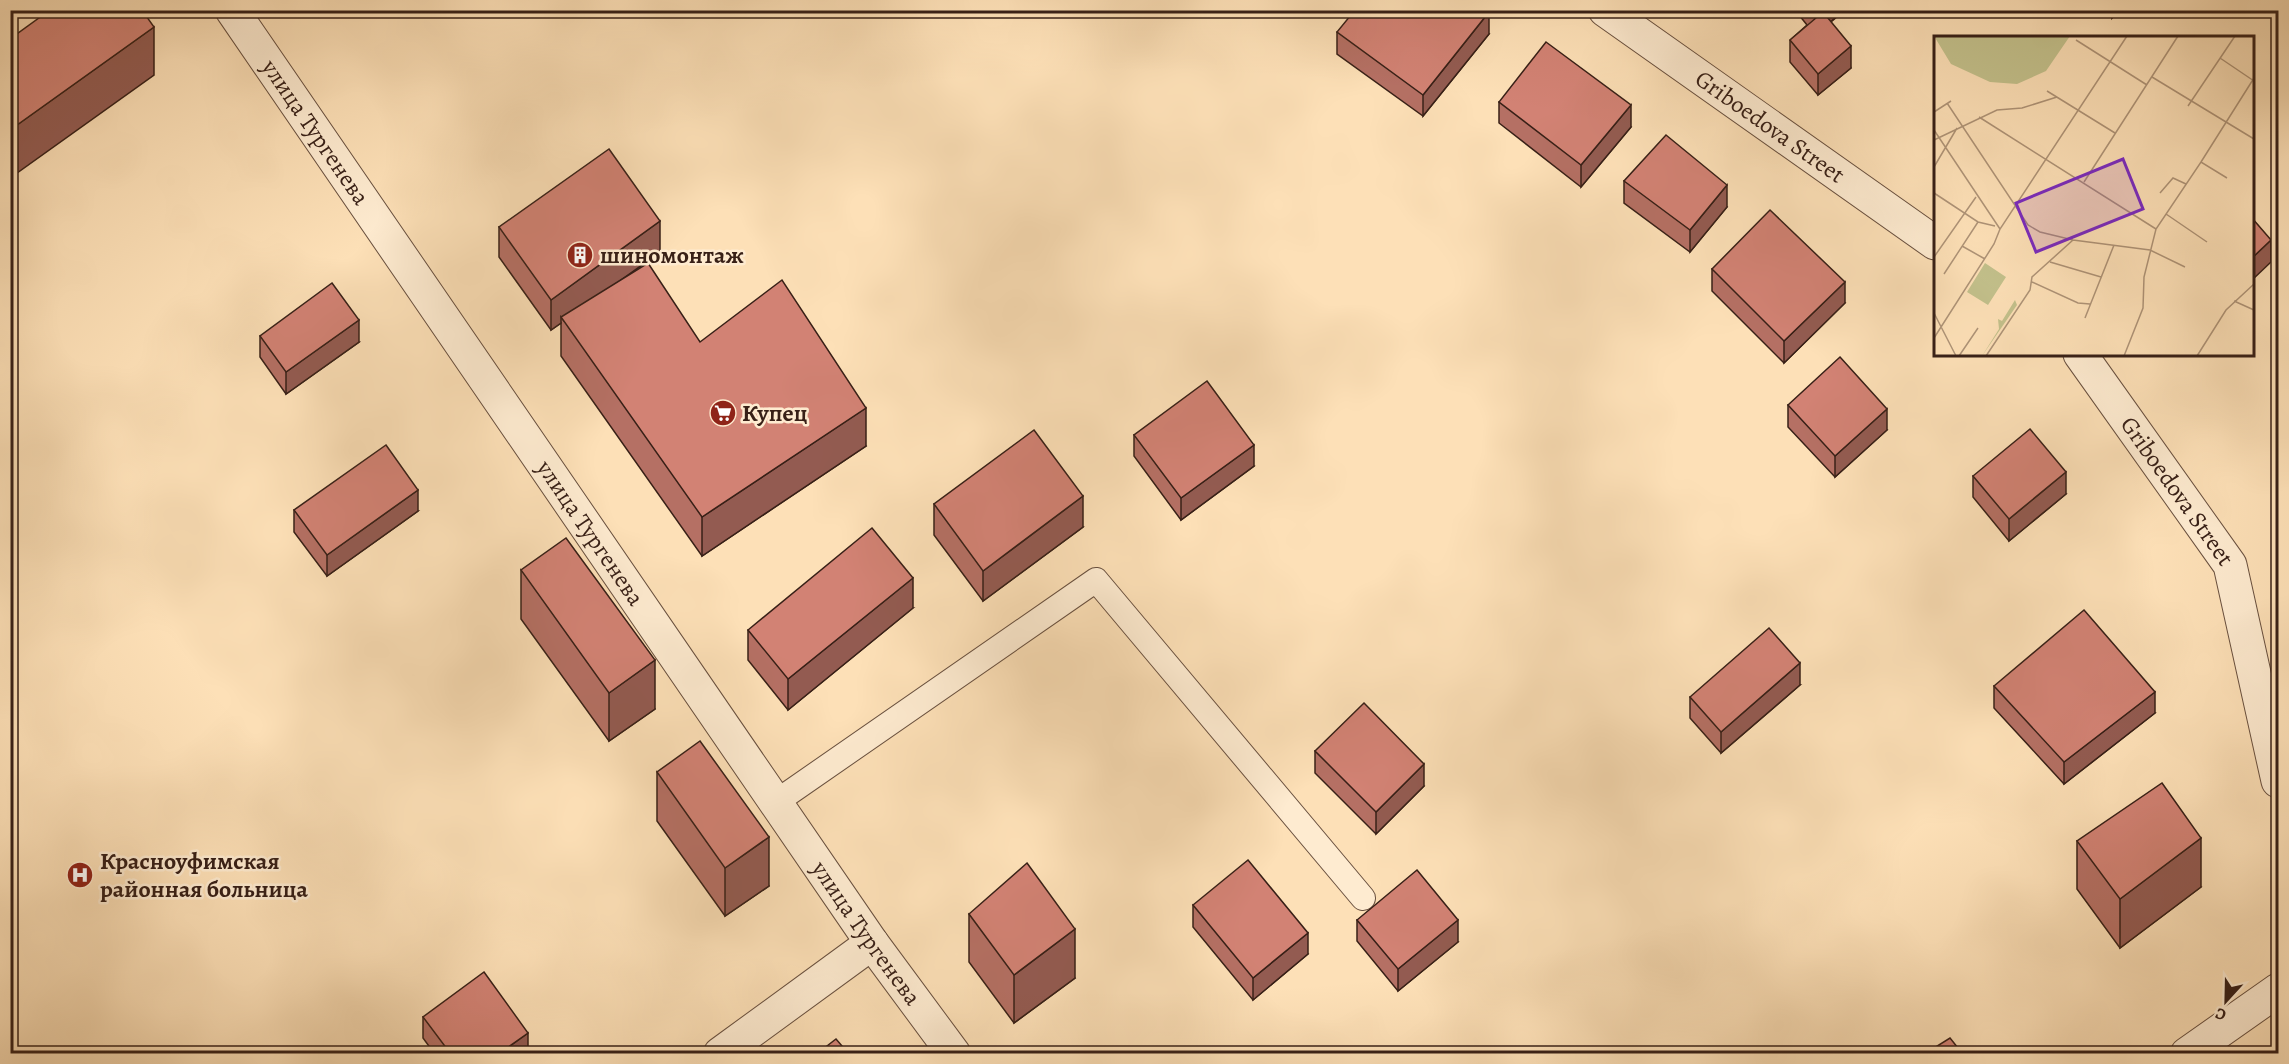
<svg xmlns="http://www.w3.org/2000/svg" width="2289" height="1064" font-family="Alegreya,serif">
<rect width="100%" height="100%" fill="#fde0b7"/>
<filter id="stains"><feTurbulence type="fractalNoise" baseFrequency=".00333" numOctaves="4"/><feColorMatrix values="0 0 0 0 .2 0 0 0 0 .09 0 0 0 0 .02 0 0 0 .5 -.17"/></filter>
<radialGradient id="worn" r=".72"><stop offset=".6" stop-color="#630" stop-opacity="0"/><stop offset="1" stop-color="#630" stop-opacity=".3"/></radialGradient>
<g fill="none" stroke-linecap="round" stroke-linejoin="round">
<defs>
<path id="service" d="M 776,802 L 1096,580 L 1363,898"/>
<g id="minor">
<path id="s1" d="M 1605,10 L 1935,243"/>
<path id="s2" d="M 2080,354 L 2230,565 L 2278,781"/>
</g>
<g id="tertiary">
<path id="s3" d="M 232,10 L 872,943 L 954,1054"/>
<path d="M 720,1054 L 872,943"/>
<path d="M 2187,1054 L 2278,990"/>
</g>
</defs>
<!-- service casing -->
<use href="#service" stroke="#69503f" stroke-width="26"/>
<!-- minor casing -->
<use href="#minor" stroke="#69503f" stroke-width="35"/>
<!-- tertiary casing -->
<use href="#tertiary" stroke="#69503f" stroke-width="35"/>
<!-- service -->
<use href="#service" stroke="#feebd0" stroke-width="24"/>
<!-- minor -->
<use href="#minor" stroke="#feebd0" stroke-width="33"/>
<!-- tertiary -->
<use href="#tertiary" stroke="#feebd0" stroke-width="33"/>
</g>
<!-- wall -->
<g fill="#b57064" stroke="#382017" stroke-width="1.5">
<path d="M 1795,10 L 1845,10 L 1831,22 L 1851,68 L 1818,95 L 1790,62 L 1790,40 L 1807,25 Z"/>
<path d="M 2102,10 L 2118,10 L 2112,18 Z"/>
<path d="M 1337,32 L 1489,34 L 1423,116 L 1337,54 Z"/>
<path d="M 1499,102 L 1631,127 L 1581,187 L 1499,123 Z"/>
<path d="M 1624,181 L 1727,207 L 1690,252 L 1624,203 Z"/>
<path d="M 499,227 L 660,252 L 627,276 L 700,342 L 866,446 L 702,556 L 561,356 L 561,323 L 551,330 L 499,257 Z"/>
<path d="M 1712,269 L 1845,303 L 1784,363 L 1712,291 Z"/>
<path d="M 260,336 L 359,342 L 286,394 L 260,357 Z"/>
<path d="M 1788,405 L 1887,430 L 1835,477 L 1788,427 Z"/>
<path d="M 1134,435 L 1254,466 L 1181,520 L 1134,456 Z"/>
<path d="M 1973,476 L 2066,494 L 2009,541 L 1973,497 Z"/>
<path d="M 934,504 L 1083,527 L 983,601 L 934,535 Z"/>
<path d="M 294,510 L 418,511 L 327,576 L 294,532 Z"/>
<path d="M 521,570 L 655,709 L 609,741 L 521,619 Z"/>
<path d="M 913,608 L 788,710 L 748,660 L 748,630 Z"/>
<path d="M 1800,685 L 1721,753 L 1690,718 L 1690,697 Z"/>
<path d="M 1994,686 L 2155,713 L 2064,784 L 1994,708 Z"/>
<path d="M 1315,751 L 1424,786 L 1376,834 L 1315,773 Z"/>
<path d="M 657,772 L 769,886 L 725,916 L 657,821 Z"/>
<path d="M 2077,841 L 2201,887 L 2120,948 L 2077,889 Z"/>
<path d="M 1193,905 L 1308,954 L 1253,1000 L 1193,927 Z"/>
<path d="M 969,914 L 1075,978 L 1014,1023 L 969,962 Z"/>
<path d="M 1357,920 L 1458,942 L 1398,991 L 1357,941 Z"/>
<path d="M 423,1017 L 528,1053 L 434,1053 L 423,1038 Z"/>
</g>
<!-- shaded-wall -->
<g fill="#935b51" stroke="#382017" stroke-width="1.5">
<path d="M 1818,10 L 1845,10 L 1815,34 L 1815,13 Z"/>
<path d="M 2112,10 L 2118,10 L 2112,18 Z"/>
<path d="M 1489,12 L 1489,34 L 1423,116 L 1423,95 Z"/>
<path d="M 154,27 L 154,75 L 10,178 L 10,130 Z"/>
<path d="M 1851,46 L 1851,68 L 1818,95 L 1818,74 Z"/>
<path d="M 1631,105 L 1631,127 L 1581,187 L 1581,165 Z"/>
<path d="M 1727,185 L 1727,207 L 1690,252 L 1690,230 Z"/>
<path d="M 660,221 L 660,252 L 564,321 L 561,317 L 561,323 L 551,330 L 551,300 Z"/>
<path d="M 2271,240 L 2271,262 L 2252,280 L 2252,258 Z"/>
<path d="M 1845,282 L 1845,303 L 1784,363 L 1784,341 Z"/>
<path d="M 359,320 L 359,342 L 286,394 L 286,372 Z"/>
<path d="M 866,408 L 866,446 L 702,556 L 702,517 Z"/>
<path d="M 1887,409 L 1887,430 L 1835,477 L 1835,456 Z"/>
<path d="M 1254,445 L 1254,466 L 1181,520 L 1181,498 Z"/>
<path d="M 2066,472 L 2066,494 L 2009,541 L 2009,519 Z"/>
<path d="M 418,490 L 418,511 L 327,576 L 327,555 Z"/>
<path d="M 1083,496 L 1083,527 L 983,601 L 983,571 Z"/>
<path d="M 913,578 L 913,608 L 788,710 L 788,679 Z"/>
<path d="M 655,660 L 655,709 L 609,741 L 609,693 Z"/>
<path d="M 1800,663 L 1800,685 L 1721,753 L 1721,732 Z"/>
<path d="M 2155,692 L 2155,713 L 2064,784 L 2064,762 Z"/>
<path d="M 1424,764 L 1424,786 L 1376,834 L 1376,812 Z"/>
<path d="M 769,837 L 769,886 L 725,916 L 725,868 Z"/>
<path d="M 2201,838 L 2201,887 L 2120,948 L 2120,899 Z"/>
<path d="M 1458,920 L 1458,942 L 1398,991 L 1398,969 Z"/>
<path d="M 1075,929 L 1075,978 L 1014,1023 L 1014,975 Z"/>
<path d="M 1308,933 L 1308,954 L 1253,1000 L 1253,978 Z"/>
<path d="M 528,1033 L 528,1053 L 500,1053 Z"/>
</g>
<!-- building -->
<g fill="#d28274" stroke="#382017" stroke-width="1.5">
<path d="M 50,10 L 142,10 L 154,27 L 10,130 L 10,39 Z"/>
<path d="M 1355,10 L 1487,10 L 1489,12 L 1423,95 L 1337,32 Z"/>
<path d="M 1823,12 L 1851,46 L 1818,74 L 1790,40 Z"/>
<path d="M 1546,42 L 1631,105 L 1581,165 L 1499,102 Z"/>
<path d="M 1666,135 L 1727,185 L 1690,230 L 1624,181 Z"/>
<path d="M 609,149 L 660,221 L 551,300 L 499,227 Z"/>
<path d="M 1770,210 L 1845,282 L 1784,341 L 1712,269 Z"/>
<path d="M 2252,218 L 2271,240 L 2252,258 Z"/>
<path d="M 648,263 L 700,342 L 782,280 L 866,408 L 702,517 L 561,317 Z"/>
<path d="M 332,283 L 359,320 L 286,372 L 260,336 Z"/>
<path d="M 1840,357 L 1887,409 L 1835,456 L 1788,405 Z"/>
<path d="M 1207,381 L 1254,445 L 1181,498 L 1134,435 Z"/>
<path d="M 2030,429 L 2066,472 L 2009,519 L 1973,476 Z"/>
<path d="M 1034,430 L 1083,496 L 983,571 L 934,504 Z"/>
<path d="M 386,445 L 418,490 L 327,555 L 294,510 Z"/>
<path d="M 872,528 L 913,578 L 788,679 L 748,630 Z"/>
<path d="M 566,538 L 655,660 L 609,693 L 521,570 Z"/>
<path d="M 2084,610 L 2155,692 L 2064,762 L 1994,686 Z"/>
<path d="M 1769,628 L 1800,663 L 1721,732 L 1690,697 Z"/>
<path d="M 1364,703 L 1424,764 L 1376,812 L 1315,751 Z"/>
<path d="M 700,741 L 769,837 L 725,868 L 657,772 Z"/>
<path d="M 2162,783 L 2201,838 L 2120,899 L 2077,841 Z"/>
<path d="M 1248,860 L 1308,933 L 1253,978 L 1193,905 Z"/>
<path d="M 1027,863 L 1075,929 L 1014,975 L 969,914 Z"/>
<path d="M 1417,870 L 1458,920 L 1398,969 L 1357,920 Z"/>
<path d="M 484,972 L 528,1033 L 500,1053 L 450,1053 L 423,1017 Z"/>
<path d="M 1950,1038 L 1962,1053 L 1926,1053 Z"/>
<path d="M 836,1039 L 848,1053 L 818,1053 Z"/>
</g>
<!-- icons -->
<defs>
<symbol id="building-disc" viewBox="-11 -11 22 22"><circle r="9.5" fill="#8f2418" stroke="#feebd0"/><path d="M-4-6H4V6H1V3H-1V6H-4ZM-2.5-4.3h1.7v1.8h-1.7ZM.8-4.3h1.7v1.8H.8ZM-2.5-1h1.7V.8h-1.7ZM.8-1h1.7V.8H.8Z" fill="#fff"/></symbol>
<symbol id="supermarket-disc" viewBox="-11 -11 22 22"><circle r="9.5" fill="#8f2418" stroke="#feebd0"/><path d="M-6-5.5h2.5l.6 2H6L4.5 2H-2.5L-4.4-4H-6ZM-1.5 3.2a1.3 1.3 0 1 0 .1 0ZM3 3.2a1.3 1.3 0 1 0 .1 0Z" fill="#fff"/></symbol>
<symbol id="hospital-disc" viewBox="-11 -11 22 22"><circle r="9.5" fill="#8f2418" stroke="#feebd0"/><path d="M-5-5h3v3.5h4V-5h3V5h-3V1.5h-4V5h-3Z" fill="#fff"/></symbol>
</defs>
<g fill-rule="evenodd">
<use href="#building-disc" x="565" y="240" width="30" height="30"/>
<use href="#supermarket-disc" x="708" y="398" width="30" height="30"/>
<use href="#hospital-disc" x="65" y="860" width="30" height="30"/>
</g>
<g text-anchor="middle" dominant-baseline="central" stroke-width="5" stroke-linejoin="round" paint-order="stroke">
<!-- street labels -->
<g font-size="24" fill="#382017" stroke="#feebd0">
<text stroke="none"><textPath href="#s1" startOffset="202">Griboedova Street</textPath></text>
<text stroke="none"><textPath href="#s3" startOffset="148">улица Тургенева</textPath></text>
<text stroke="none"><textPath href="#s2" startOffset="168">Griboedova Street</textPath></text>
<text stroke="none"><textPath href="#s3" startOffset="634">улица Тургенева</textPath></text>
<text stroke="none"><textPath href="#s3" startOffset="1120">улица Тургенева</textPath></text>
</g>
<!-- poi labels -->
<g font-size="24" font-weight="bold" fill="#382017" stroke="#feebd0" text-anchor="start">
<text x="600" y="255">шиномонтаж</text>
<text x="742" y="413">Купец</text>
<text x="100" y="861">Красноуфимская<tspan x="100" dy="28">районная больница</tspan></text>
</g>
</g>
<!-- overview -->
<g transform="translate(1934 36)">
<rect width="320" height="320" fill="#fde0b7"/>
<path d="M 0,0 L 136,0 L 112,35 L 83,48 L 56,46 L 17,28 ZM 51,227 L 72,241 L 54,269 L 33,256 ZM 81,264 L 83,269 L 48,320 L 65,293 L 64,283 L 68,285 Z" fill="#c3c18c"/>
<path fill="none" stroke="#ae9377" stroke-width="1.5" d="M 142,4 L 213,49M 286,22 L 320,45M 218,41 L 320,103M 113,55 L 181,97M 13,67 L 94,189 L 106,196 L 139,204 L 216,214 L 251,231M 254,70 L 301,0M 0,76 L 17,65M 45,81 L 222,193M 0,94 L 66,193M 0,104 L 63,74 L 88,72 L 123,61M 267,126 L 320,42M 0,131 L 23,92M 150,146 L 244,0M 0,157 L 44,186 L 61,190M 226,157 L 239,142 L 252,148M 232,178 L 273,206M 28,210 L 51,223M 0,221 L 42,161M 116,226 L 167,241M 10,238 L 44,186M 98,246 L 144,267 L 156,268M 300,265 L 320,274M 0,277 L 22,320M 151,282 L 180,209M 0,302 L 60,208 L 66,193 L 193,0M 25,320 L 44,292M 52,320 L 96,254 L 98,241 L 139,204M 190,320 L 209,272 L 210,241 L 222,193 L 267,126 L 293,142M 263,320 L 292,274 L 320,248"/>
<path fill="#7b2cbf" fill-opacity="0.15" stroke="#7b2cbf" stroke-width="3" d="M 189,123 L 209,173 L 102,216 L 82,167 Z"/>
<rect width="320" height="320" fill="none" stroke="#382017" stroke-width="3"/>
</g>
<!-- margin -->
<rect width="2289" height="1064" fill="none" stroke="#fde0b7" stroke-width="36"/>
<rect x="12" y="12" width="2265" height="1040" fill="none" stroke="#382017" stroke-width="3"/>
<rect x="18" y="18" width="2253" height="1028" fill="none" stroke="#382017" stroke-width="1.5"/>
<!-- north arrow -->
<g transform="translate(2226 1001) rotate(202)" stroke="#feebd0" stroke-width="4.5" paint-order="stroke">
<path d="M0-4.5L10 22L0 15L-10 22Z" fill="#382017"/>
<text y="-9" font-size="16" font-weight="bold" text-anchor="middle" fill="#382017">С</text>
</g>
<rect width="100%" height="100%" filter="url(#stains)"/>
<rect width="100%" height="100%" fill="url(#worn)"/>
</svg>
